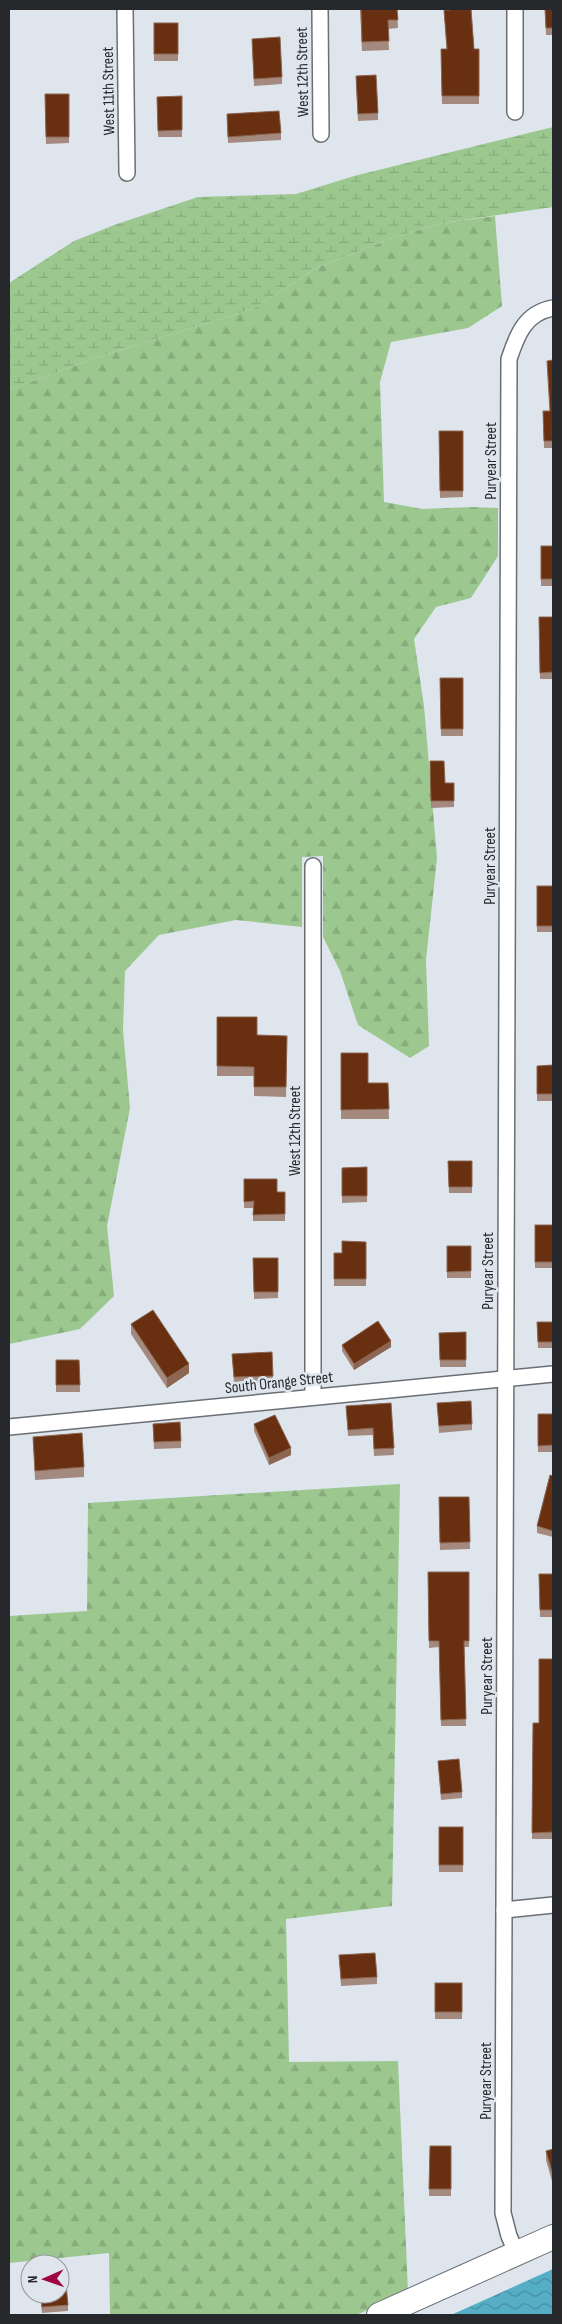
<svg xmlns="http://www.w3.org/2000/svg" width="562" height="2324" font-family="'Sofia Sans Condensed',sans-serif">
<defs>
<pattern id="forest-firs" width="22" height="20" patternUnits="userSpaceOnUse" patternTransform="scale(1.25)"><rect width="22" height="20" fill="#9cc890"/><path d="M5 1l3.5 6h-7zM16 11l3.5 6h-7z" fill="#86ac7c"/></pattern>
<pattern id="wetland-marsh" width="20" height="14" patternUnits="userSpaceOnUse" patternTransform="scale(1.25)"><rect width="20" height="14" fill="#9cc890"/><path d="M1 5h8M5 5V1M11 12h8M15 12V8" fill="none" stroke="#86ac7c"/></pattern>
<pattern id="water-waves" width="16" height="10" patternUnits="userSpaceOnUse" patternTransform="scale(1.25)"><rect width="16" height="10" fill="#55aec6"/><path d="M0 5q4-4 8 0t8 0" fill="none" stroke="#468ea1"/></pattern>
</defs>
<rect width="100%" height="100%" fill="#dfe5ed"/>
<!-- forest -->
<g fill="url(#forest-firs)">
<path d="M 495,216 L 502,306 L 468,328 L 391,342 L 380,382 L 384,502 L 422,509 L 472,507 L 498,508 L 498,556 L 471,598 L 436,607 L 414,639 L 424,706 L 437,858 L 426,960 L 429,1046 L 410,1058 L 358,1025 L 340,971 L 323,937 L 323,856 L 302,857 L 302,927 L 236,920 L 159,935 L 125,971 L 123,1030 L 130,1108 L 107,1226 L 114,1296 L 80,1329 L 9,1344 L 9,390 L 98,357 L 253,309 L 318,267 L 395,237 L 442,223 Z"/>
<path d="M 400,1484 L 392,1906 L 286,1919 L 289,2062 L 398,2061 L 408,2292 L 356,2315 L 110,2315 L 109,2253 L 9,2263 L 9,1616 L 87,1611 L 88,1503 Z"/>
</g>
<!-- wetland -->
<path fill="url(#wetland-marsh)" d="M 553,127 L 553,207 L 442,223 L 395,237 L 318,267 L 253,309 L 98,357 L 9,390 L 9,283 L 74,241 L 117,224 L 198,197 L 296,194 L 354,176 Z"/>
<!-- water -->
<path fill="url(#water-waves)" d="M 553,2269 L 553,2315 L 451,2315 Z"/>
<g fill="none" stroke-linecap="round" stroke-linejoin="round">
<defs>
<g id="minor">
<path d="M 125,9 L 127,173"/>
<path d="M 320,9 L 321,134"/>
<path d="M 515,9 L 515,112"/>
<path d="M 313,866 L 313,1397"/>
<path d="M 9,1427 L 553,1374"/>
<path d="M 504,1910 L 553,1905"/>
<path d="M 517,2254 L 509,2236 L 503,2213 L 509,359 C 517,335 525,313 553,308"/>
</g>
<path id="primary" d="M 379,2315 L 553,2237"/>
</defs>
<!-- minor casing -->
<use href="#minor" stroke="#6a6f76" stroke-width="18"/>
<!-- primary casing -->
<use href="#primary" stroke="#6a6f76" stroke-width="26"/>
<!-- minor -->
<use href="#minor" stroke="#fff" stroke-width="15"/>
<!-- primary -->
<use href="#primary" stroke="#fff" stroke-width="24"/>
</g>
<!-- wall -->
<g fill="#a48a7e">
<path d="M 360,9 L 397,9 L 398,28 L 388,29 L 389,50 L 362,51 Z"/>
<path d="M 448,9 L 471,9 L 474,49 L 479,49 L 479,104 L 442,104 L 441,49 L 447,49 L 444,10 L 449,10 Z"/>
<path d="M 545,9 L 553,9 L 553,35 L 546,35 Z"/>
<rect x="154" y="23" width="24" height="38"/>
<path d="M 252,45 L 282,77 L 282,84 L 254,86 Z"/>
<path d="M 356,83 L 378,113 L 378,120 L 358,121 Z"/>
<path d="M 45,94 L 69,94 L 69,143 L 46,144 Z"/>
<path d="M 182,96 L 182,137 L 158,137 L 157,97 Z"/>
<path d="M 227,114 L 281,133 L 281,140 L 228,143 Z"/>
<path d="M 553,360 L 553,448 L 544,448 L 543,411 L 550,411 Z"/>
<path d="M 439,431 L 463,431 L 463,497 L 440,498 Z"/>
<rect x="541" y="546" width="12" height="40"/>
<path d="M 539,617 L 553,617 L 553,679 L 540,679 Z"/>
<path d="M 440,678 L 463,678 L 463,736 L 441,736 Z"/>
<path d="M 430,761 L 445,783 L 454,783 L 454,807 L 431,808 Z"/>
<rect x="537" y="886" width="16" height="46"/>
<path d="M 217,1017 L 257,1035 L 287,1036 L 286,1097 L 254,1096 L 254,1076 L 217,1076 Z"/>
<path d="M 341,1053 L 368,1083 L 388,1083 L 389,1119 L 341,1119 Z"/>
<path d="M 553,1065 L 553,1101 L 537,1101 L 537,1066 Z"/>
<path d="M 448,1161 L 472,1161 L 472,1193 L 449,1193 Z"/>
<path d="M 367,1167 L 367,1202 L 342,1203 L 342,1168 Z"/>
<path d="M 244,1179 L 277,1192 L 285,1192 L 285,1221 L 253,1221 L 253,1208 L 244,1208 Z"/>
<rect x="535" y="1225" width="18" height="43"/>
<path d="M 366,1242 L 366,1286 L 334,1286 L 334,1253 L 342,1253 Z"/>
<rect x="447" y="1246" width="24" height="32"/>
<path d="M 253,1258 L 278,1258 L 278,1298 L 254,1299 Z"/>
<path d="M 537,1322 L 553,1322 L 553,1348 L 538,1348 Z"/>
<path d="M 131,1324 L 189,1373 L 167,1388 L 131,1334 Z"/>
<path d="M 466,1332 L 466,1367 L 440,1367 L 439,1333 Z"/>
<path d="M 342,1345 L 391,1347 L 354,1370 L 342,1351 Z"/>
<path d="M 272,1352 L 273,1382 L 234,1384 L 232,1354 Z"/>
<path d="M 56,1360 L 79,1360 L 80,1392 L 56,1392 Z"/>
<path d="M 391,1403 L 394,1455 L 374,1456 L 373,1435 L 348,1436 L 346,1406 Z"/>
<path d="M 437,1403 L 472,1424 L 472,1430 L 439,1433 Z"/>
<rect x="538" y="1414" width="15" height="38"/>
<path d="M 153,1424 L 181,1441 L 181,1448 L 154,1449 Z"/>
<path d="M 254,1424 L 291,1455 L 269,1465 L 254,1431 Z"/>
<path d="M 33,1437 L 84,1467 L 84,1477 L 35,1480 Z"/>
<path d="M 553,1476 L 553,1537 L 537,1533 L 537,1526 Z"/>
<path d="M 439,1497 L 469,1497 L 470,1549 L 440,1550 Z"/>
<path d="M 428,1572 L 469,1572 L 469,1647 L 464,1647 L 466,1726 L 441,1726 L 439,1647 L 429,1648 Z"/>
<path d="M 539,1574 L 553,1574 L 553,1617 L 540,1617 Z"/>
<path d="M 553,1659 L 553,1839 L 532,1839 L 533,1723 L 539,1723 Z"/>
<path d="M 438,1761 L 462,1792 L 462,1798 L 441,1800 Z"/>
<rect x="439" y="1827" width="24" height="45"/>
<path d="M 339,1955 L 377,1977 L 377,1984 L 341,1986 Z"/>
<rect x="435" y="1983" width="27" height="36"/>
<path d="M 430,2146 L 451,2146 L 451,2196 L 429,2196 Z"/>
<path d="M 553,2149 L 552,2181 L 546,2160 L 546,2151 Z"/>
<path d="M 40,2294 L 60,2294 L 68,2305 L 68,2311 L 42,2313 Z"/>
</g>
<!-- shaded-wall -->
<g fill="#8c6652">
<path d="M 391,1341 L 391,1347 L 354,1370 L 354,1364 Z"/>
<path d="M 189,1364 L 189,1373 L 167,1388 L 167,1378 Z"/>
<path d="M 291,1448 L 291,1455 L 269,1465 L 269,1458 Z"/>
</g>
<!-- building -->
<g fill="#682f10" stroke="#8c6652">
<path d="M 361,9 L 397,9 L 398,20 L 388,20 L 389,41 L 362,42 Z"/>
<path d="M 450,9 L 471,9 L 474,49 L 479,49 L 479,96 L 442,96 L 441,49 L 447,49 L 444,10 L 450,10 Z"/>
<path d="M 545,9 L 553,9 L 553,28 L 546,28 Z"/>
<rect x="154" y="23" width="24" height="31"/>
<path d="M 280,37 L 282,77 L 254,79 L 252,39 Z"/>
<path d="M 376,75 L 378,113 L 358,114 L 356,76 Z"/>
<path d="M 45,94 L 69,94 L 69,137 L 46,137 Z"/>
<path d="M 182,96 L 182,130 L 158,131 L 157,97 Z"/>
<path d="M 279,111 L 281,133 L 228,137 L 227,114 Z"/>
<path d="M 553,360 L 553,441 L 544,441 L 543,411 L 550,411 L 547,361 Z"/>
<path d="M 439,431 L 463,431 L 463,491 L 440,491 Z"/>
<rect x="541" y="546" width="12" height="33"/>
<path d="M 539,617 L 553,617 L 553,672 L 540,673 Z"/>
<path d="M 440,678 L 463,678 L 463,729 L 441,729 Z"/>
<path d="M 430,761 L 444,761 L 445,783 L 454,783 L 454,801 L 431,801 Z"/>
<rect x="537" y="886" width="16" height="40"/>
<path d="M 217,1017 L 257,1017 L 257,1035 L 287,1036 L 286,1087 L 254,1087 L 254,1067 L 217,1066 Z"/>
<path d="M 341,1053 L 368,1053 L 368,1083 L 388,1083 L 389,1109 L 341,1110 Z"/>
<path d="M 553,1065 L 553,1094 L 537,1094 L 537,1066 Z"/>
<path d="M 448,1161 L 472,1161 L 472,1187 L 449,1187 Z"/>
<path d="M 367,1167 L 367,1196 L 342,1196 L 342,1168 Z"/>
<path d="M 244,1179 L 277,1179 L 277,1192 L 285,1192 L 285,1214 L 253,1215 L 254,1201 L 244,1202 Z"/>
<rect x="535" y="1225" width="18" height="37"/>
<path d="M 342,1241 L 366,1242 L 366,1279 L 334,1279 L 334,1253 L 342,1253 Z"/>
<path d="M 447,1246 L 471,1246 L 471,1271 L 447,1272 Z"/>
<path d="M 253,1258 L 278,1258 L 278,1292 L 254,1292 Z"/>
<path d="M 153,1310 L 189,1364 L 167,1378 L 131,1324 Z"/>
<path d="M 378,1321 L 391,1341 L 354,1364 L 342,1345 Z"/>
<path d="M 537,1322 L 553,1322 L 553,1342 L 538,1342 Z"/>
<path d="M 466,1332 L 466,1360 L 440,1360 L 439,1333 Z"/>
<path d="M 272,1352 L 273,1376 L 234,1377 L 232,1354 Z"/>
<path d="M 56,1360 L 79,1360 L 80,1385 L 56,1385 Z"/>
<path d="M 471,1401 L 472,1424 L 439,1426 L 437,1403 Z"/>
<path d="M 391,1403 L 394,1448 L 374,1449 L 373,1428 L 348,1430 L 346,1406 Z"/>
<path d="M 538,1414 L 553,1414 L 553,1445 L 538,1446 Z"/>
<path d="M 275,1415 L 291,1448 L 269,1458 L 254,1424 Z"/>
<path d="M 180,1422 L 181,1441 L 154,1442 L 153,1424 Z"/>
<path d="M 82,1433 L 84,1467 L 35,1471 L 33,1437 Z"/>
<path d="M 550,1475 L 553,1476 L 553,1531 L 537,1526 Z"/>
<path d="M 439,1497 L 469,1497 L 470,1542 L 440,1543 Z"/>
<path d="M 428,1572 L 469,1572 L 469,1641 L 464,1641 L 466,1719 L 441,1720 L 439,1641 L 429,1641 Z"/>
<path d="M 539,1574 L 553,1574 L 553,1610 L 540,1610 Z"/>
<path d="M 539,1659 L 553,1659 L 553,1832 L 532,1833 L 533,1723 L 539,1723 Z"/>
<path d="M 459,1759 L 462,1792 L 441,1794 L 438,1761 Z"/>
<rect x="439" y="1827" width="24" height="38"/>
<path d="M 375,1953 L 377,1977 L 341,1979 L 339,1955 Z"/>
<rect x="435" y="1983" width="27" height="29"/>
<path d="M 430,2146 L 451,2146 L 451,2189 L 429,2189 Z"/>
<path d="M 553,2149 L 553,2172 L 552,2172 L 546,2151 Z"/>
<path d="M 60,2274 L 65,2274 L 68,2305 L 42,2307 L 41,2294 L 60,2294 Z"/>
</g>
<g text-anchor="middle" dominant-baseline="central" stroke-width="5" stroke-linejoin="round" paint-order="stroke">
<!-- street labels -->
<g font-size="16" fill="#26282b" stroke="#dfe5ed">
<text transform="translate(303 72) rotate(-91)">West 12th Street</text>
<text transform="translate(109 91) rotate(-91)">West 11th Street</text>
<text transform="translate(491 461) rotate(-90)">Puryear Street</text>
<text transform="translate(490 866) rotate(-90)">Puryear Street</text>
<text transform="translate(295 1131) rotate(-90)">West 12th Street</text>
<text transform="translate(488 1271) rotate(-90)">Puryear Street</text>
<text transform="translate(279 1383) rotate(-6)">South Orange Street</text>
<text transform="translate(487 1676) rotate(-90)">Puryear Street</text>
<text transform="translate(486 2081) rotate(-90)">Puryear Street</text>
</g>
</g>
<!-- border -->
<rect width="562" height="2324" fill="none" stroke="#26282b" stroke-width="20"/>
<!-- north arrow -->
<g transform="translate(45 2279) rotate(268)"><circle r="24" fill="#dfe5ed" stroke="#95999f"/>
<path d="M0-4L9 19L0 12L-9 19Z" fill="#a00343"/>
<text y="-8" font-size="14" font-weight="bold" text-anchor="middle" fill="#26282b">N</text>
</g>
</svg>
